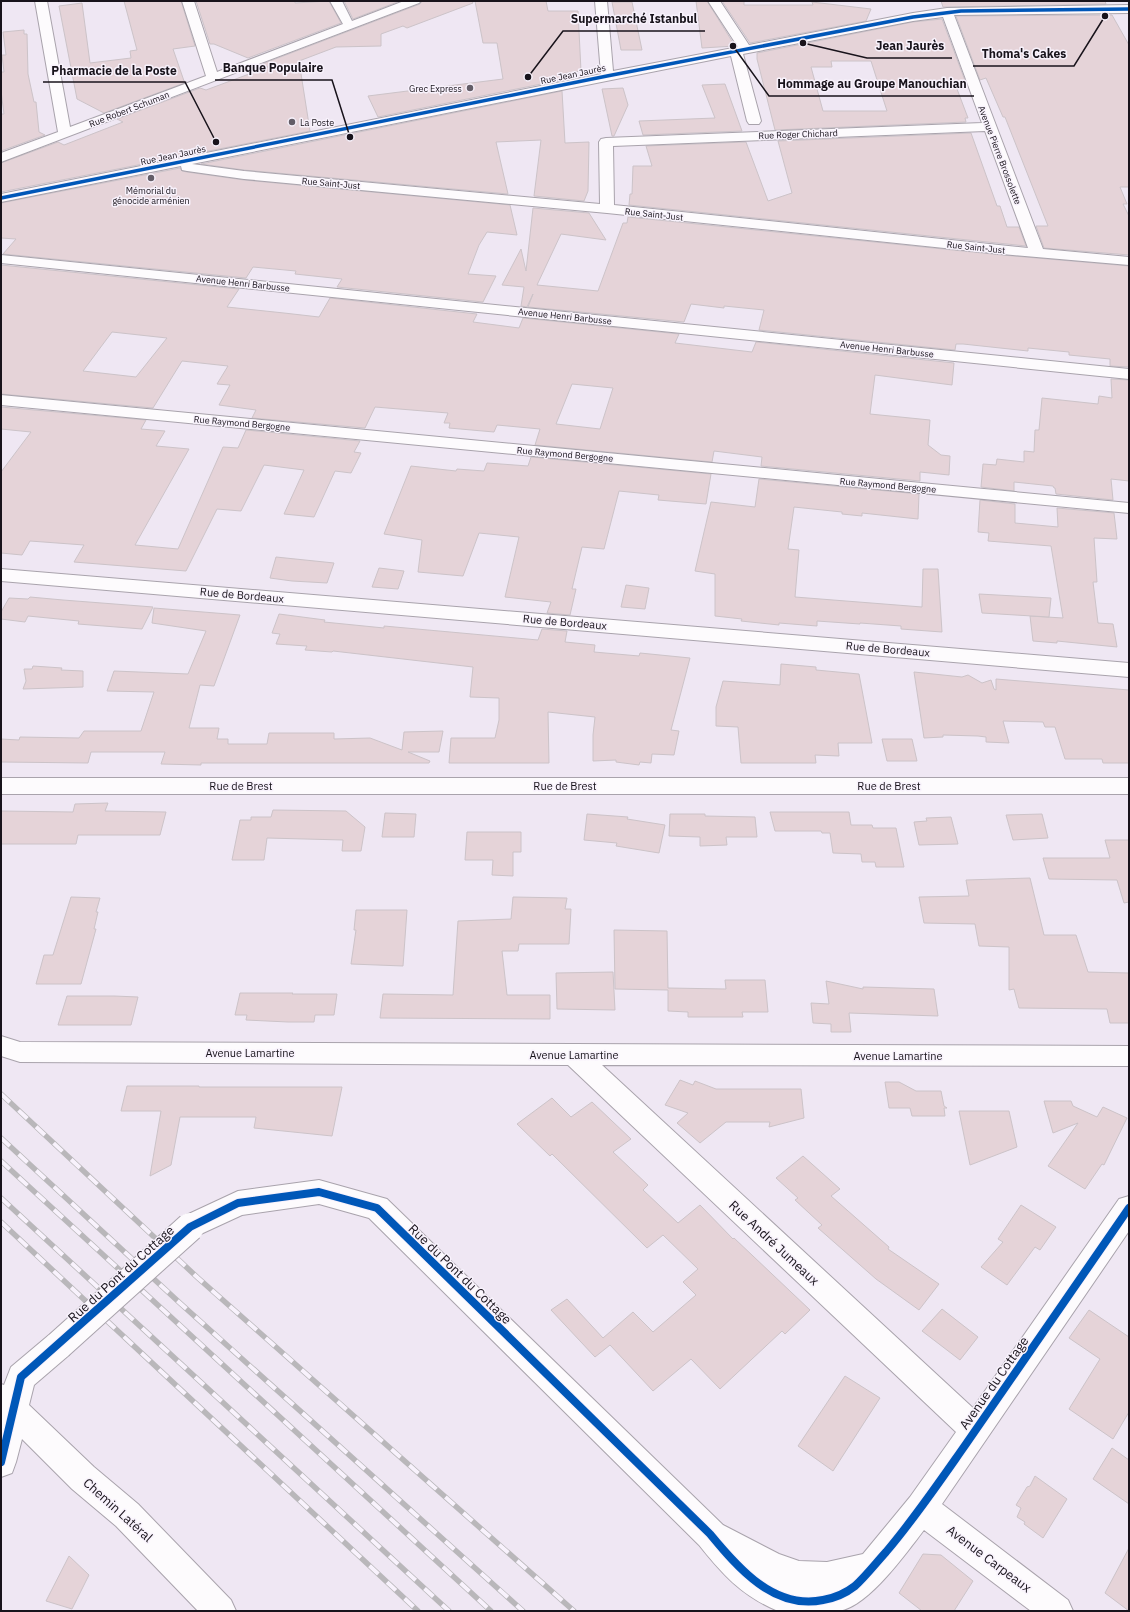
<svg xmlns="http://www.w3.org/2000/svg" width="1130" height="1612" font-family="'IBM Plex Sans',sans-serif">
<rect width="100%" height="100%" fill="#efe7f3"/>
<!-- building -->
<g fill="#e5d3d8" stroke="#ccc3c8" fill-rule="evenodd">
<path d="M 124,1 L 181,1 L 195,46 L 173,49 L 184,81 L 187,82 L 104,113 L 77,99 L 59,6 L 82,3 L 90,63 L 131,58 L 130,51 L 137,50 Z"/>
<path d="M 196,1 L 295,1 L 295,3 L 329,1 L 341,23 L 248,58 L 214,44 L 210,44 Z"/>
<path d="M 344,1 L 400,1 L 353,19 Z"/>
<path d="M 422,1 L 472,1 L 473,3 L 407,28 L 403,26 L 381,34 L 381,46 L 336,47 L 299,61 L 310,131 L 1,192 L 1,163 L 58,142 L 64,145 L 123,122 L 117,119 L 200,88 L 206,90 L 268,67 L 262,64 L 420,4 Z"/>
<path d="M 475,1 L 546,1 L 548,11 L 578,11 L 581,71 L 561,74 L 561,80 L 378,117 L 368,96 L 503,79 L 497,43 L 483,43 Z"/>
<path d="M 696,1 L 707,1 L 735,46 L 702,48 Z"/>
<path d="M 722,1 L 744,1 L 744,5 L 813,5 L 812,2 L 871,9 L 866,21 L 750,43 Z"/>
<path d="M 941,1 L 1105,1 L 1106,4 L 943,7 Z"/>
<path d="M 612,2 L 632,2 L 642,50 L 621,50 Z"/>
<path d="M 1112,15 L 1129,45 L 1129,187 L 1120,187 L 1127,204 L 1123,204 L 1129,216 L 1129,255 L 1044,248 L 1036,226 L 1048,226 L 1005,117 L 1003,117 L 986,78 L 980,80 L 956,16 Z"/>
<path d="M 942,19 L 967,86 L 957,89 L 968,118 L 965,118 L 966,122 L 775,130 L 757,59 L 757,53 L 913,22 ZM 831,61 L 871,61 L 887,111 L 823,111 L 811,67 L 832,67 Z"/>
<path d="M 24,30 L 24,34 L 27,34 L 28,74 L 34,102 L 36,102 L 39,132 L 45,135 L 1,151 L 1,114 L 4,114 L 1,91 L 1,72 L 4,72 L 2,55 L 6,55 L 3,32 Z"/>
<path d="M 725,84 L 742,131 L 643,135 L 639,121 L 715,118 L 702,85 Z"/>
<path d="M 623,88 L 628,105 L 614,136 L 612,136 L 602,89 Z"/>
<path d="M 562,91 L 565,143 L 589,142 L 588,191 L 584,201 L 534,196 L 541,140 L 496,142 L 508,194 L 244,170 L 201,164 Z"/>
<path d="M 971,133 L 997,206 L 1000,206 L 1007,227 L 1019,227 L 1026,246 L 629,205 L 630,194 L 632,194 L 633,166 L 652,166 L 646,146 L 746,142 L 768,201 L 792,193 L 778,141 Z"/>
<path d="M 180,168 L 182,171 L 187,172 L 244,180 L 510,205 L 517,235 L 487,232 L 479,245 L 468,274 L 496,276 L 483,302 L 337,287 L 342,279 L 295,274 L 296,271 L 253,267 L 246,278 L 3,254 L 16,239 L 1,238 L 1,203 Z"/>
<path d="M 533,208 L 589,213 L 606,240 L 561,234 L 537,285 L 598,291 L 623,223 L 627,223 L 628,217 L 1002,255 L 1129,266 L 1129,367 L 1110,366 L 1110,359 L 1069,355 L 1069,352 L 1028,348 L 1028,351 L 963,344 L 956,344 L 955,350 L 759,330 L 764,310 L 724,306 L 724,308 L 691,304 L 684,322 L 528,307 L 533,294 L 527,307 L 521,306 L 524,287 L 502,285 L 521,249 L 526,271 Z"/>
<path d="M 1,265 L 239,289 L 227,307 L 284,313 L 319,317 L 330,298 L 477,314 L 473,322 L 519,328 L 523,318 L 679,334 L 675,343 L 752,352 L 756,342 L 954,363 L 952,385 L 875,375 L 870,414 L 930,420 L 928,445 L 941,455 L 950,456 L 949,475 L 920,472 L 920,481 L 761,466 L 762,457 L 714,451 L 712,462 L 535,445 L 540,429 L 497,425 L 494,432 L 449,428 L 450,423 L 444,423 L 448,413 L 375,407 L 365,428 L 252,418 L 256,410 L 219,405 L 230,385 L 217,384 L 228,366 L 182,361 L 153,408 L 1,394 ZM 112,332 L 167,338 L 136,377 L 83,371 ZM 572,384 L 613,388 L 600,429 L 556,424 Z"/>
<path d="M 1111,379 L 1129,380 L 1129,481 L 1111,479 L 1113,500 L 1056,494 L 1055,488 L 1054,488 L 1053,486 L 1014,482 L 1014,491 L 981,487 L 983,464 L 996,465 L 997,459 L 1024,462 L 1024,451 L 1034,452 L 1035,430 L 1039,430 L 1042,398 L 1098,404 L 1099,396 L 1112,398 Z"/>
<path d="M 1,407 L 146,420 L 141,429 L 165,431 L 156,446 L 189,449 L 135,545 L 178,549 L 223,447 L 238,448 L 246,430 L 360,441 L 354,452 L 361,453 L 351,473 L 335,471 L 314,517 L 284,514 L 304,470 L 264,465 L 241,511 L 217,509 L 186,571 L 74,562 L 84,545 L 30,541 L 22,555 L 1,553 L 1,472 L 31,432 L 1,429 Z"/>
<path d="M 531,457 L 711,474 L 706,504 L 658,500 L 659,495 L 619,491 L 604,549 L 582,547 L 572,589 L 576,589 L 570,615 L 547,613 L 551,602 L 505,597 L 519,537 L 479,533 L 463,576 L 418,572 L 422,540 L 384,534 L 411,466 L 456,471 L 457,469 L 484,471 L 487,463 L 528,466 Z"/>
<path d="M 759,479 L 919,494 L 918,519 L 862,513 L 862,516 L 842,514 L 842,512 L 794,507 L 788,549 L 799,550 L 795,597 L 922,607 L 923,569 L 938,569 L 942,632 L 901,629 L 901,626 L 860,623 L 860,624 L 817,621 L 817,626 L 779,623 L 779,625 L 741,621 L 742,619 L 715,616 L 715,574 L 695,571 L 711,502 L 755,507 Z"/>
<path d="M 980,500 L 1015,504 L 1015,523 L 1058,527 L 1057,508 L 1114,513 L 1117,539 L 1094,538 L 1097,582 L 1093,582 L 1098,623 L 1113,624 L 1117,647 L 1057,641 L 1057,643 L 1033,641 L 1030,616 L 1063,618 L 1051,546 L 988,541 L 989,533 L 978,532 Z"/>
<path d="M 276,557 L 334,563 L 327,583 L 292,581 L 270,578 Z"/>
<path d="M 379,568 L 404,571 L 398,589 L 372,587 Z"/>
<path d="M 626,585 L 649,588 L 645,609 L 621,607 Z"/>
<path d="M 979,594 L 1051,598 L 1049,617 L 982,613 Z"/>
<path d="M 30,597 L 63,600 L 153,607 L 142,629 L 78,624 L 79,621 L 28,616 L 25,622 L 1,619 L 1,612 L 9,598 L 28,599 Z"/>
<path d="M 154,608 L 240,615 L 214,686 L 200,685 L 189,728 L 219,728 L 217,739 L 228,739 L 228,744 L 267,744 L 269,733 L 334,733 L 334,739 L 370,738 L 402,750 L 404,732 L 443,731 L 439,752 L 408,752 L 430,761 L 429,763 L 201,763 L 201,765 L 161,764 L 165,752 L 91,752 L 88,763 L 1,762 L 1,739 L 19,740 L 20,737 L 79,738 L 84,731 L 141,731 L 154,692 L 107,691 L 114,671 L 188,674 L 206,631 L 152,623 Z"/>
<path d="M 279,614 L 325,620 L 324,622 L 384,628 L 384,626 L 538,640 L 542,629 L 567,631 L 565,642 L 595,645 L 594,652 L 639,656 L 640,653 L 690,658 L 671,730 L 679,731 L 674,755 L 652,754 L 651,763 L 640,762 L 639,765 L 616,762 L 616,760 L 593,761 L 593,735 L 595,717 L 548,712 L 549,763 L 449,763 L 451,738 L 495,738 L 499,720 L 499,698 L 470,697 L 473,667 L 333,651 L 332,652 L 305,650 L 307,646 L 276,644 L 280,634 L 272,633 Z"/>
<path d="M 781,664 L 816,667 L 816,670 L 859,674 L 872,743 L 838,743 L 839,756 L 815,755 L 816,763 L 741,763 L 738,727 L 716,726 L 716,707 L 723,681 L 780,685 Z"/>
<path d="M 33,666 L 62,668 L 61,670 L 83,671 L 83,687 L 23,689 L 26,681 L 24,669 L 32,669 Z"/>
<path d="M 914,672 L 962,677 L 968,675 L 982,683 L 991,680 L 994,689 L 996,690 L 996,679 L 1129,690 L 1129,763 L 1103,763 L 1102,759 L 1065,759 L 1055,727 L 1045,727 L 1043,722 L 1003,721 L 1009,743 L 986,742 L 986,737 L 978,736 L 943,735 L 943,737 L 924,738 Z"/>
<path d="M 882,739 L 912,739 L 917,761 L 887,761 Z"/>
<path d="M 108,803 L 105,811 L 166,812 L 160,835 L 78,835 L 76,844 L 1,844 L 1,811 L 73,812 L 75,804 Z"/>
<path d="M 273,810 L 346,811 L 365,827 L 361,851 L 342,851 L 343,840 L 267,838 L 264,860 L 232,860 L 240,820 L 251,820 L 251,817 L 271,817 Z"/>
<path d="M 770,812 L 849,812 L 851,825 L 872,825 L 873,828 L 896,828 L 904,867 L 876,867 L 875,862 L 862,862 L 861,854 L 833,853 L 830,833 L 822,833 L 821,831 L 775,831 Z"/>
<path d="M 385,813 L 416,814 L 414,837 L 382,837 Z"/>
<path d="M 587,814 L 628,817 L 627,819 L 665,825 L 659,853 L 616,846 L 617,843 L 584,840 Z"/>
<path d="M 670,814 L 705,814 L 705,816 L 755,817 L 757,837 L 726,837 L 727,845 L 700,846 L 700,837 L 669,836 Z"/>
<path d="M 1042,814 L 1048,838 L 1013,840 L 1006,815 Z"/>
<path d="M 951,817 L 958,844 L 919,845 L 914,822 L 927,821 L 926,818 Z"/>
<path d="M 467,832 L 521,832 L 521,852 L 513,852 L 513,876 L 492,875 L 493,860 L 465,860 Z"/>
<path d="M 1105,840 L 1129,840 L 1129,902 L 1124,903 L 1117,880 L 1049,879 L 1043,858 L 1110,858 Z"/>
<path d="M 1030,878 L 1044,935 L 1076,935 L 1088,972 L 1129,973 L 1129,1023 L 1110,1023 L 1107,1009 L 1019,1008 L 1014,989 L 1009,990 L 1009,947 L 979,946 L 975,924 L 924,923 L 919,897 L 969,896 L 966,880 Z"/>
<path d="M 71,897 L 100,898 L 96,912 L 98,912 L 94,929 L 96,929 L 81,984 L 36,984 L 44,955 L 53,955 Z"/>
<path d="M 513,897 L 567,898 L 565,909 L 571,909 L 569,944 L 519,944 L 518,951 L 502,951 L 507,995 L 550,995 L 550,1019 L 380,1018 L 383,994 L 453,995 L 458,921 L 511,919 Z"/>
<path d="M 356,910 L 407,910 L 403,966 L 351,964 L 356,930 L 354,930 Z"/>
<path d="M 614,930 L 667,931 L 668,988 L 726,989 L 725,980 L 765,980 L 768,1012 L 742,1012 L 743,1017 L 688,1017 L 688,1012 L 668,1011 L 668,990 L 615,989 Z"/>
<path d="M 613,972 L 615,1010 L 557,1009 L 556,973 Z"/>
<path d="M 826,981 L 863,989 L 863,987 L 934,989 L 938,1016 L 849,1013 L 851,1032 L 831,1032 L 831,1024 L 813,1023 L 811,1003 L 829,1004 Z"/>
<path d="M 240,993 L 293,993 L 292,994 L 337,994 L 334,1015 L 315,1015 L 314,1022 L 288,1022 L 246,1020 L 247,1015 L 235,1015 Z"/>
<path d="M 67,996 L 114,996 L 138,997 L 131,1025 L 58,1025 Z"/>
<path d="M 680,1080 L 693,1085 L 695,1081 L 716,1089 L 801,1089 L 804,1118 L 769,1127 L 770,1122 L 726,1122 L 700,1143 L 677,1123 L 688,1113 L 665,1105 Z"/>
<path d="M 885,1082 L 899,1082 L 916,1091 L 941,1091 L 944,1106 L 947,1108 L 944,1108 L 945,1116 L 912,1116 L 910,1108 L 889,1108 Z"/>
<path d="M 127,1086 L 199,1086 L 199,1087 L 342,1087 L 332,1136 L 254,1128 L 256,1117 L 180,1117 L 171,1165 L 150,1176 L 161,1111 L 121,1111 Z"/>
<path d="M 552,1098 L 571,1117 L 592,1102 L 631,1139 L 613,1152 L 648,1185 L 643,1190 L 678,1223 L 700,1205 L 733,1239 L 734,1238 L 810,1310 L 785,1334 L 782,1331 L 720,1389 L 691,1359 L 653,1391 L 610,1345 L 595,1357 L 551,1310 L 567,1299 L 603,1338 L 633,1312 L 653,1332 L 696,1295 L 683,1282 L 698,1269 L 663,1235 L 647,1248 L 552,1154 L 550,1156 L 517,1124 Z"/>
<path d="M 1044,1101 L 1071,1101 L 1073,1106 L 1097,1117 L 1103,1107 L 1127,1118 L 1104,1165 L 1102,1164 L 1085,1189 L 1048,1166 L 1078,1123 L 1053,1133 Z"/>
<path d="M 959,1111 L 1009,1111 L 1017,1147 L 970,1165 Z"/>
<path d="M 803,1156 L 840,1189 L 831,1196 L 889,1247 L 888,1249 L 939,1284 L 919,1310 L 876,1279 L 818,1228 L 822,1225 L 795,1200 L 798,1198 L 776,1178 Z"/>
<path d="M 1021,1205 L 1056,1227 L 1040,1250 L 1035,1247 L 1007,1285 L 981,1267 L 1003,1242 L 998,1239 Z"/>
<path d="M 942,1309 L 978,1337 L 960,1360 L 922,1331 Z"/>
<path d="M 1089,1310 L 1129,1337 L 1129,1412 L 1113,1439 L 1069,1409 L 1100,1359 L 1069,1338 Z"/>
<path d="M 845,1376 L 880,1398 L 833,1471 L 798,1446 Z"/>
<path d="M 1112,1448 L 1129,1460 L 1129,1504 L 1093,1479 Z"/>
<path d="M 1035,1476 L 1067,1499 L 1043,1538 L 1024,1524 L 1025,1522 L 1017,1517 L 1021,1508 L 1016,1505 L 1027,1487 L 1030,1486 Z"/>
<path d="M 1129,1548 L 1129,1611 L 1105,1593 Z"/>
<path d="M 923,1554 L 941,1555 L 973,1581 L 954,1611 L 922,1611 L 899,1593 Z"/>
<path d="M 69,1556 L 89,1575 L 72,1609 L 46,1601 Z"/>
</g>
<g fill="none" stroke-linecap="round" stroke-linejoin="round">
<defs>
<g id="street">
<path d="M 35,1 L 47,1 L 70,127 L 206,76 L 182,1 L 194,1 L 217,72 L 343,24 L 330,1 L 342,1 L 352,21 L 404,1 L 421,1 L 419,3 L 1,162 L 1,153 L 58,132 Z"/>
<path d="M 595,1 L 607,1 L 613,71 L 738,47 L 708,1 L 720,1 L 749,45 L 913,13 L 947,8 L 1129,5 L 1129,13 L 954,15 L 1043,249 L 1129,257 L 1129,265 L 1002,254 L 607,213 L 244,179 L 187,171 L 182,170 L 181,166 L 1,202 L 1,194 L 601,74 ZM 943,17 L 982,123 L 606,138 L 601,139 L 599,142 L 600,204 L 244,171 L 192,164 L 731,56 L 747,121 L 749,124 L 759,124 L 761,121 L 743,54 L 913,21 ZM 985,131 L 1028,248 L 614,205 L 613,146 Z"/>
<path d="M 1,395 L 1129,503 L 1129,513 L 1,405 Z"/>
<path d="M 1,569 L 1129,663 L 1129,677 L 1,581 Z"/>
<rect x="1" y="778" width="1128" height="16"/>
<path d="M 1,1036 L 20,1042 L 1129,1046 L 1129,1066 L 602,1065 L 973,1408 L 1119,1199 L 1129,1196 L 1129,1231 L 942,1504 L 1068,1600 L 1073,1611 L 1031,1611 L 924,1530 C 906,1553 869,1606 839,1611 C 823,1612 796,1611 778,1611 C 742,1596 723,1575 699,1545 L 369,1218 L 319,1204 L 242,1215 L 190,1239 L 180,1236 L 176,1227 L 180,1218 L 238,1191 L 319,1180 L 387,1199 L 723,1525 L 779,1554 L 799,1561 L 827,1562 L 863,1554 L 910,1497 L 956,1432 L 568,1065 L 20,1062 L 1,1056 Z"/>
<path d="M 59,1331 L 69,1335 L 73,1345 L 69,1355 L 34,1385 L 29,1405 L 94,1467 L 138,1504 L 231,1600 L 236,1611 L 198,1611 L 116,1526 L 72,1489 L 22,1439 L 16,1462 L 12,1473 L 1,1477 L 1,1384 L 4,1385 L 11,1367 L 49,1335 Z"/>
</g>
<path id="secondary" d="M 1,255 L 1129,369 L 1129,379 L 1,263 Z"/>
</defs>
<!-- street casing -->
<use href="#street" stroke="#a9a3ac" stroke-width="2"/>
<!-- secondary casing -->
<use href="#secondary" stroke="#a9a3ac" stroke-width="2"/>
<!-- street -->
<use href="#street" fill="#fdfbfd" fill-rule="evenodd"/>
<!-- secondary -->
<use href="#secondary" fill="#fdfbfd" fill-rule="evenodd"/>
<defs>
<g id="rail">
<path d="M 1,1094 L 198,1278 L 574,1611"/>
<path d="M 1,1138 L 181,1304 L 523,1611"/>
<path d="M 1,1161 L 491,1611"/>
<path d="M 1,1198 L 449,1611"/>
<path d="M 1,1222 L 418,1611"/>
</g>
</defs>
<!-- rail casing -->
<use href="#rail" stroke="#b9b7ba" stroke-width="5.5"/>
<!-- rail -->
<use href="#rail" stroke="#f8f2fc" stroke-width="4" stroke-dasharray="12" stroke-linecap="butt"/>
<defs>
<path id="street-bridge" d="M 59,1345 L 190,1227"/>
</defs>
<!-- street-bridge casing -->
<use href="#street-bridge" stroke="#a9a3ac" stroke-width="30" stroke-linecap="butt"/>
<!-- street-bridge -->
<use href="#street-bridge" stroke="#fdfbfd" stroke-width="28"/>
<defs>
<path id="cycleway-far1" d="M 1,198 L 607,76 L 913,17 L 961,11 L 1129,9"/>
<path id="cycleway" d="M 1,1462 L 21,1377 L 190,1227 L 238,1203 L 319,1192 L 377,1208 L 710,1534 C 738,1568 774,1610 823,1600 C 835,1598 846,1593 855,1586 C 866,1576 876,1563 886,1552 C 915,1518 940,1481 966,1444 C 1020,1365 1075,1287 1129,1208"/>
</defs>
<!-- cycleway-far1 casing -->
<use href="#cycleway-far1" stroke="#f8f2fc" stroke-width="5"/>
<!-- cycleway casing -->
<use href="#cycleway" stroke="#f8f2fc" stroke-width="10"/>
<!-- cycleway-far1 -->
<use href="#cycleway-far1" stroke="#0057b8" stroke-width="3.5"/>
<!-- cycleway -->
<use href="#cycleway" stroke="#0057b8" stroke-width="8"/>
</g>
<!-- markers -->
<g fill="#635d67" stroke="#f8f2fc" stroke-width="1.5">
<circle cx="470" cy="88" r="4"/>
<circle cx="292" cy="122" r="4"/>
<circle cx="151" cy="178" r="4"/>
</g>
<g text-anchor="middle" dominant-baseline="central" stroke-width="3" stroke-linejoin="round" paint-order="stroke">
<!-- far-street labels -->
<g font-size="9" fill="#18131b" stroke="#f8f2fc">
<text transform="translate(573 74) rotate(-12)">Rue Jean Jaurès</text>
<text transform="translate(129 109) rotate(-21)">Rue Robert Schuman</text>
<text transform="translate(798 134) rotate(-2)">Rue Roger Chichard</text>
<text transform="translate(173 155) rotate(-12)">Rue Jean Jaurès</text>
<text transform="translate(1000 155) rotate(69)">Avenue Pierre Brossolette</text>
<text transform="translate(331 183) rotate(5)">Rue Saint-Just</text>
<text transform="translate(654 214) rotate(6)">Rue Saint-Just</text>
<text transform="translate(976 247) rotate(6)">Rue Saint-Just</text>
<text transform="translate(243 283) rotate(6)">Avenue Henri Barbusse</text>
<text transform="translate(565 316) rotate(6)">Avenue Henri Barbusse</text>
<text transform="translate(887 349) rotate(6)">Avenue Henri Barbusse</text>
<text transform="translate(242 423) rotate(5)">Rue Raymond Bergogne</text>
<text transform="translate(565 454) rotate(5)">Rue Raymond Bergogne</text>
<text transform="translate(888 485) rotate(5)">Rue Raymond Bergogne</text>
</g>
<!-- far-poi labels -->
<g font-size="9" fill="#18131b" stroke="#f8f2fc" text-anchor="end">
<text x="462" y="88">Grec Express</text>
<text x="300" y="122" text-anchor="start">La Poste</text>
<text x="151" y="190" text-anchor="middle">Mémorial du<tspan x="151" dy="10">génocide arménien</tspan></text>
</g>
<!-- street labels -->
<g font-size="11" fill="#18131b" stroke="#f8f2fc">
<text transform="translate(242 595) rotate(5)">Rue de Bordeaux</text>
<text transform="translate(565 622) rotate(5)">Rue de Bordeaux</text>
<text transform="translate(888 649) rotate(5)">Rue de Bordeaux</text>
<text x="241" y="786">Rue de Brest</text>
<text x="565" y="786">Rue de Brest</text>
<text x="889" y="786">Rue de Brest</text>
<text x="250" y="1053">Avenue Lamartine</text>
<text x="574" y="1055">Avenue Lamartine</text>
<text x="898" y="1056">Avenue Lamartine</text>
</g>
<!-- near-street labels -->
<g font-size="13" fill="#18131b" stroke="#f8f2fc">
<text transform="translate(774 1243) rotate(43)">Rue André Jumeaux</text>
<text transform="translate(121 1274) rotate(-42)">Rue du Pont du Cottage</text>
<text transform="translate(460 1274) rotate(44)">Rue du Pont du Cottage</text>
<text transform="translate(994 1383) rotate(-55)">Avenue du Cottage</text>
<text transform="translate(118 1510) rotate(42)">Chemin Latéral</text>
<text transform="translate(989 1559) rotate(37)">Avenue Carpeaux</text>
</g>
</g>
<!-- callouts -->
<path fill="none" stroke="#18131b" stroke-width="1.5" d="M528 77L563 31H705M803 43L867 58H952M1105 16L1074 66H973M350 137L332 80H215M216 142L185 82H43M733 46L769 96H974"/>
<g fill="#18131b" stroke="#f8f2fc" stroke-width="1.5">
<circle cx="528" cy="77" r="4"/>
<circle cx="803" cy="43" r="4"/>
<circle cx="1105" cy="16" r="4"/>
<circle cx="350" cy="137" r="4"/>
<circle cx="216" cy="142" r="4"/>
<circle cx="733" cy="46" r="4"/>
</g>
<g font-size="12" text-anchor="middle" font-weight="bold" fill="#18131b" stroke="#f8f2fc" stroke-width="3" stroke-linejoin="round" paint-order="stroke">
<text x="634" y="23">Supermarché Istanbul</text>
<text x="910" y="50">Jean Jaurès</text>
<text x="1024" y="58">Thoma's Cakes</text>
<text x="273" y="72">Banque Populaire</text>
<text x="114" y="75">Pharmacie de la Poste</text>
<text x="872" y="88">Hommage au Groupe Manouchian</text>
</g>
<!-- border -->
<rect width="1130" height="1612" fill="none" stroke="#18131b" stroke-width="4"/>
</svg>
